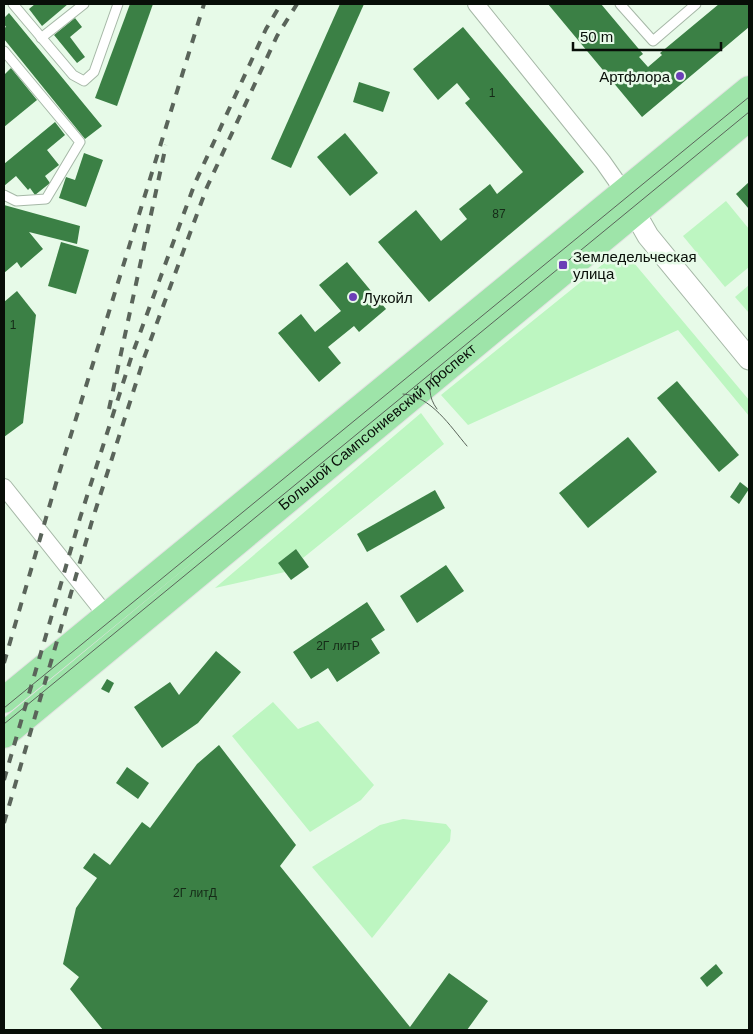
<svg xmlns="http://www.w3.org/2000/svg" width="753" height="1034" font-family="Arial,sans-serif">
<rect width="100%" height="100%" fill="#e7fae8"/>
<!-- green -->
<g fill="#bdf6c1">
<path d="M 726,201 L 749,229 L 749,267 L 725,287 L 683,236 Z"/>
<path d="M 620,253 L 629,257 L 749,400 L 749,416 L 678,330 L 468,425 L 441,395 L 613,256 Z"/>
<path d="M 749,285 L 749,313 L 735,297 Z"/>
<path d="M 421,413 L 444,444 L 303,558 L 296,549 L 278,563 L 285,572 L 215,588 Z"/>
<path d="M 273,702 L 298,729 L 318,721 L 374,785 L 361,800 L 310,832 L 232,736 Z"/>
<path d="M 403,819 L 446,824 L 451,830 L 450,841 L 372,938 L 312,867 L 380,825 Z"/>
</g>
<!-- building -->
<g fill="#3b8045">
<path d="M 35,4 L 68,4 L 42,26 L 29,9 Z"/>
<path d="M 130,4 L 153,4 L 117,106 L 95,98 Z"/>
<path d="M 340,4 L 364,4 L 291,168 L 271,159 Z"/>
<path d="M 548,4 L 601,4 L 643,54 L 639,57 L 648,67 L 662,55 L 660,53 L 719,4 L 749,4 L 749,27 L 642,117 Z"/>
<path d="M 9,13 L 102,126 L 85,139 L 4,39 L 4,28 L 6,27 L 4,24 L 4,18 Z"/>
<path d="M 75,18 L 82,27 L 70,37 L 85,57 L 77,63 L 54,35 Z"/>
<path d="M 463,27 L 584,172 L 429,302 L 378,242 L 416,210 L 441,241 L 467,219 L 459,209 L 490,184 L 497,194 L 523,172 L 465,103 L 470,99 L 457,83 L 438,100 L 413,69 Z"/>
<path d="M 11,68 L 37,100 L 4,127 L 4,75 Z"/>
<path d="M 359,82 L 390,92 L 383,112 L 353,102 Z"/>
<path d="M 55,122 L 65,135 L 47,150 L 59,165 L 45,176 L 50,183 L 35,195 L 30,188 L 28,190 L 16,176 L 4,186 L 4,164 Z"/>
<path d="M 345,133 L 378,173 L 350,196 L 317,157 Z"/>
<path d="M 84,153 L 103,160 L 86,207 L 59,198 L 66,177 L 75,180 Z"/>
<path d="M 749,182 L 749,209 L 736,194 Z"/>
<path d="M 4,205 L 80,226 L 77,244 L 29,232 L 43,249 L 21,268 L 17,262 L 4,273 Z"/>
<path d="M 61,242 L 89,250 L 76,294 L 48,286 Z"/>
<path d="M 347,262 L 386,309 L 359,332 L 354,326 L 328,347 L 341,363 L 319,382 L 278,333 L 301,314 L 315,332 L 341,311 L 319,285 Z"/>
<path d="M 17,291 L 36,315 L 23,423 L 4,437 L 4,302 Z"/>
<path d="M 677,381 L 739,455 L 719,472 L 657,398 Z"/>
<path d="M 628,437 L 657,472 L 588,528 L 559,493 Z"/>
<path d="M 740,482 L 749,489 L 739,504 L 730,497 Z"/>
<path d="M 435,490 L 445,508 L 367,552 L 357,534 Z"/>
<path d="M 296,549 L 309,567 L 291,580 L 278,563 Z"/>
<path d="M 446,565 L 464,591 L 417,623 L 400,596 Z"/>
<path d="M 367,602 L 385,630 L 371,639 L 380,653 L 337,682 L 328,668 L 311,679 L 293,652 Z"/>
<path d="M 216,651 L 241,672 L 198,723 L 162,748 L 134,707 L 170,682 L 179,695 Z"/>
<path d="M 107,679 L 114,683 L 109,693 L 101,689 Z"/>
<path d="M 219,745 L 296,845 L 280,866 L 410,1027 L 449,973 L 488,1001 L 467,1030 L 103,1030 L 70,989 L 79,977 L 63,964 L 76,908 L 97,878 L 83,868 L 94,853 L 110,865 L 142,822 L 150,828 L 197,764 Z"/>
<path d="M 127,767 L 149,783 L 138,799 L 116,783 Z"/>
<path d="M 716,964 L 723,973 L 707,987 L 700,978 Z"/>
</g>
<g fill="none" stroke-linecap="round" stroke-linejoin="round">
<defs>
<g id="service">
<path d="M 13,4 L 73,75 L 84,81 L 94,72 L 118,4"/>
<path d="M 620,4 L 653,41 L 696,4"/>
<path d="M 41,38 L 84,4"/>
<path d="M 4,51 L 80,142 L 46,199 L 16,201 L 4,195"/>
</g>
<g id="minor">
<path d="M 476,4 L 603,162 L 624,192"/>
<path d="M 4,487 L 106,615"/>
</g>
<path id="tertiary" d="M 627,199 L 648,236 L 749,359"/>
<g id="primary">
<path d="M 4,700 L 749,89"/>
<path id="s1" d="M 4,735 L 749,118"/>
</g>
</defs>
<!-- service casing -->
<use href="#service" stroke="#a6b8a7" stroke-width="11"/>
<!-- minor casing -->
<use href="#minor" stroke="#a6b8a7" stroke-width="18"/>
<!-- tertiary casing -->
<use href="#tertiary" stroke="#a6b8a7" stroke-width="23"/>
<!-- primary casing -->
<use href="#primary" stroke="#e1e2e1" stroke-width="28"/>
<!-- service -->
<use href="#service" stroke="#fff" stroke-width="9"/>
<!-- minor -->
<use href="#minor" stroke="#fff" stroke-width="16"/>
<!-- tertiary -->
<use href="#tertiary" stroke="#fff" stroke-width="21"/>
<!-- primary -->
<use href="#primary" stroke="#9ee4a9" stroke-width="26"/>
<!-- tram -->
<g stroke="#5a645a" stroke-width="1">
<path d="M 432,372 C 429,386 428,397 437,409"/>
<path d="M 403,394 C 431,396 450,426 467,446"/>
<path d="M 4,708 L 749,97"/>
<path d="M 4,724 L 749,112"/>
</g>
<!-- rail -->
<g stroke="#5a645a" stroke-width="4" stroke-dasharray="9 9" stroke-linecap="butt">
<path d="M 109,409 L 166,145"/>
<path d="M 4,663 L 57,480 L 204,4"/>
<path d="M 4,780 L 80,518 L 132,355 L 195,183 L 266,29 L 281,4"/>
<path d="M 4,823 L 92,521 L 144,358 L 207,187 L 277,36 L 297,4"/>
</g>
</g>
<!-- markers -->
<g fill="#6c3fb7" stroke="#e7fae8" stroke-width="2">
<circle cx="680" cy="76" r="5"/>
<rect x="558" y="260" width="10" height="10" rx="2.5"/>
<circle cx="353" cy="297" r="5"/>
</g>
<g text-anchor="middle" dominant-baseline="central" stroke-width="5" stroke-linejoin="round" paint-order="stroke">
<!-- number labels -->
<g font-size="12" fill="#152a17">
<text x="492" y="93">1</text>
<text x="499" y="214">87</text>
<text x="13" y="325">1</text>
<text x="338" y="646">2Г литР</text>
<text x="195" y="893">2Г литД</text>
</g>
<!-- poi labels -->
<g font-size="15" fill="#080e08" stroke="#e7fae8" text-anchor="start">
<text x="670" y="76" text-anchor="end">Артфлора</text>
<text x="573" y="256">Земледельческая<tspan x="573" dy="17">улица</tspan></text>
<text x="363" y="297">Лукойл</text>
</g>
<!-- street labels -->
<g font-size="15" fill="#080e08" stroke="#e7fae8">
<text stroke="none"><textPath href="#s1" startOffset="484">Большой Сампсониевский проспект</textPath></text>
</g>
</g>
<!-- border -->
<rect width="753" height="1034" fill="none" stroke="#080e08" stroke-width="10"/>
<!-- scale -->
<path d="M573 42v8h148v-8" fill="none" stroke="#080e08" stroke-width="2.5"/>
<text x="580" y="42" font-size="15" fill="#080e08" stroke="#e7fae8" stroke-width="4" paint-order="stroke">50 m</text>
</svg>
